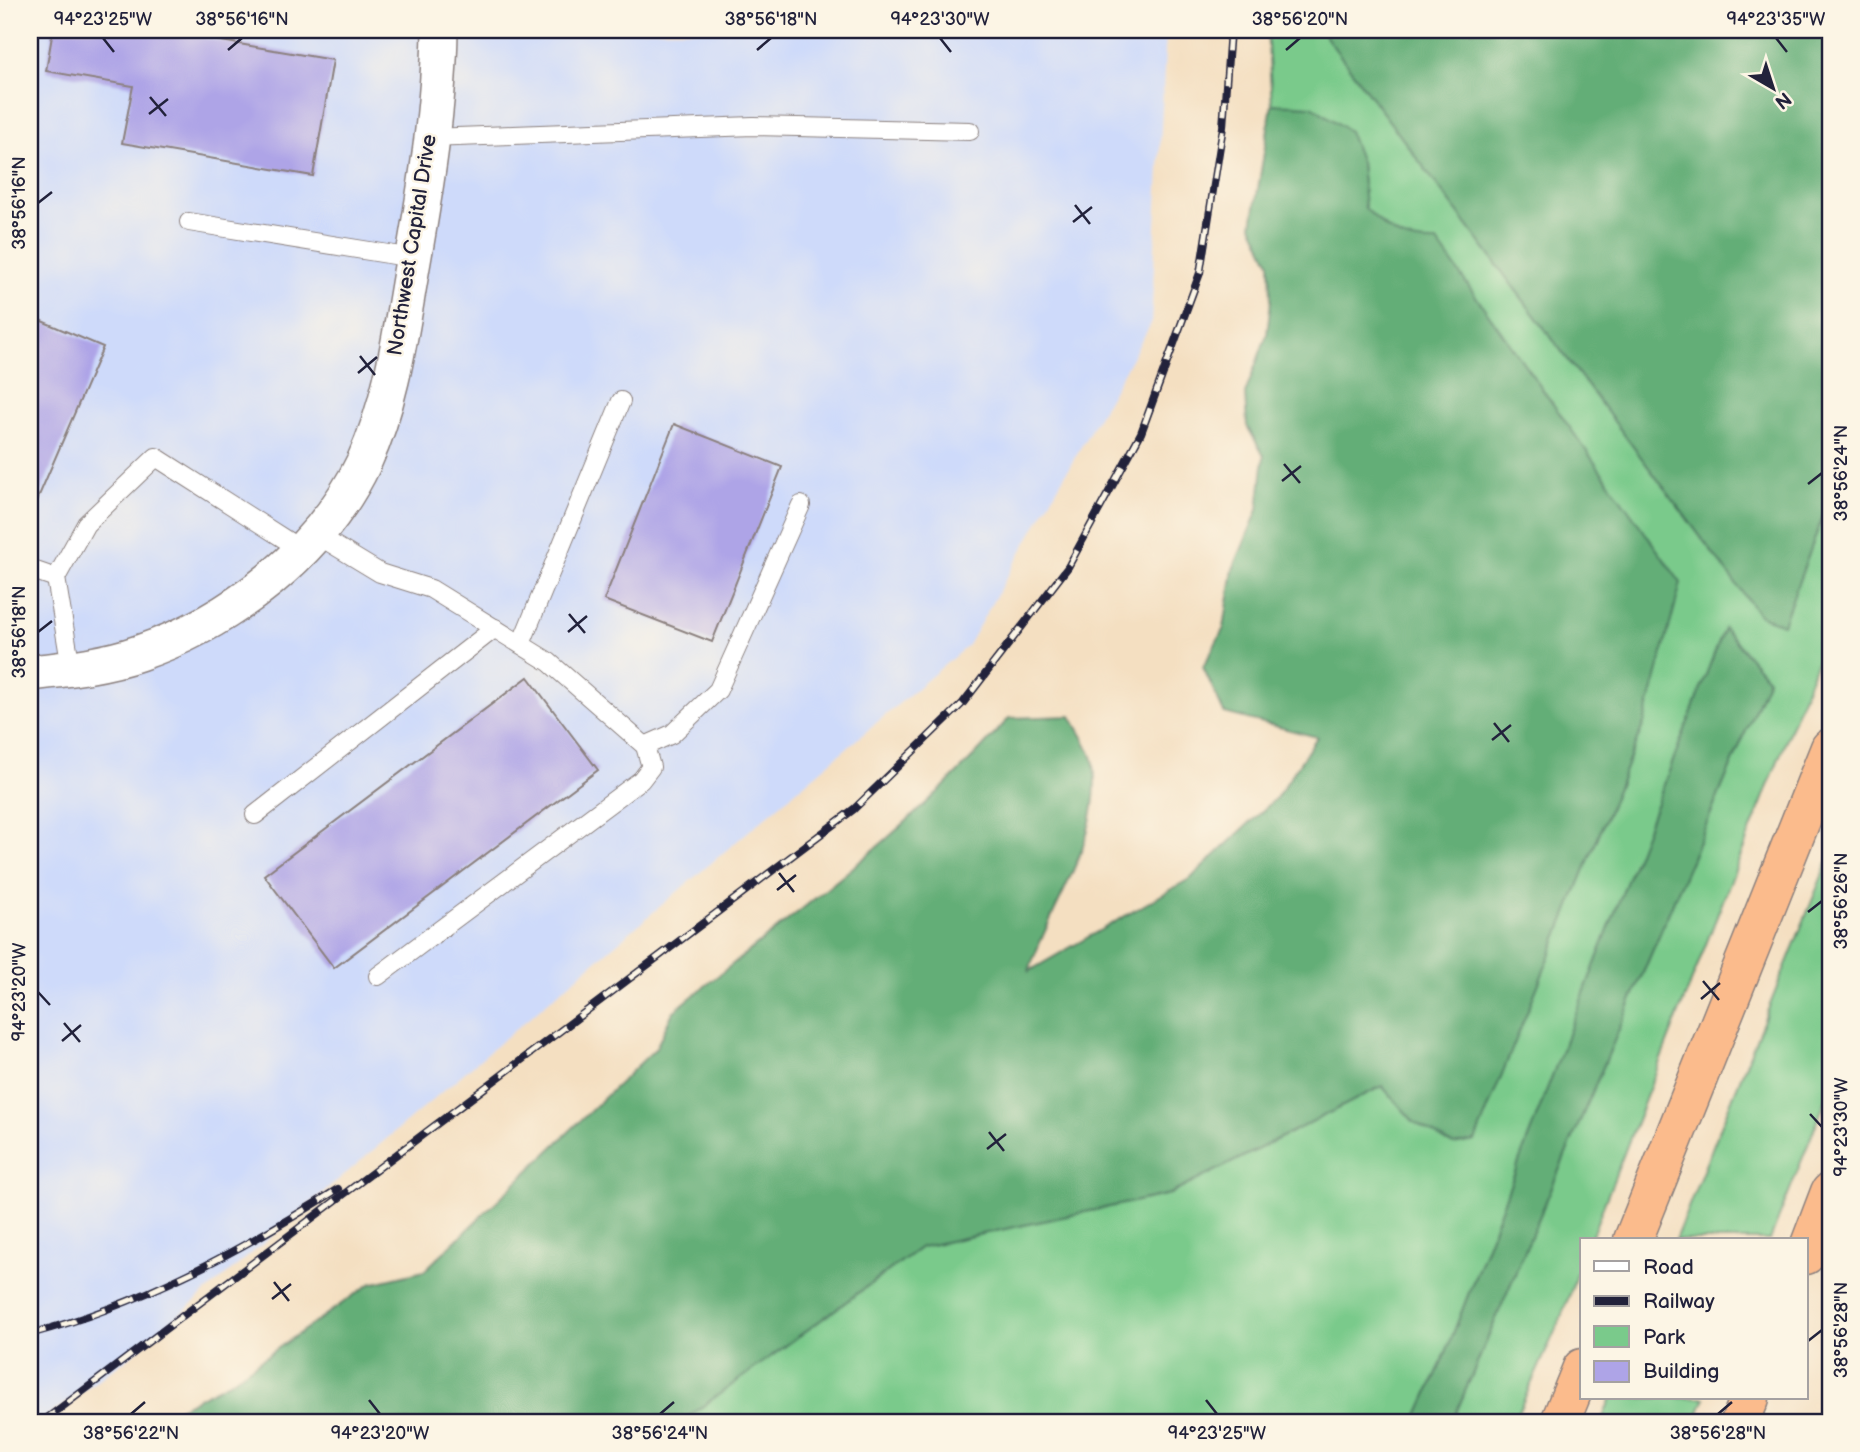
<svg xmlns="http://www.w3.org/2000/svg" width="1860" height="1452" font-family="'Balsamiq Sans',sans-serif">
<rect width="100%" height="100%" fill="#fcf5e5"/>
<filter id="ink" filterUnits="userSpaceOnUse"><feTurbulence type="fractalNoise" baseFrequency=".0143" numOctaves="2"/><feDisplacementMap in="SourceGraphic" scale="14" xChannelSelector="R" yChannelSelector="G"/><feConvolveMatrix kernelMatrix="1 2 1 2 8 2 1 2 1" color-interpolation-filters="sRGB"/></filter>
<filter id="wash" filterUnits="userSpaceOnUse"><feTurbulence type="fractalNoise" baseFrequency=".00686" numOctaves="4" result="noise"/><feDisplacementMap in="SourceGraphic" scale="28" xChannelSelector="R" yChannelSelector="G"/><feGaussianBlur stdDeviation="1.57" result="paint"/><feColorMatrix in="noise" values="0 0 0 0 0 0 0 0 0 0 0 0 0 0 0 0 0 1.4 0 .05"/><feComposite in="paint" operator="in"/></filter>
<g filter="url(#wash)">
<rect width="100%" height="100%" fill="#f4dfc1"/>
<!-- built -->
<path fill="#cedafa" d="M 30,30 L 1166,30 L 1151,324 L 968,645 L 126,1360 L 39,1422 L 30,1422 Z"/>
<!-- green -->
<g fill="#7aca8b" stroke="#4e7663" stroke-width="2">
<path d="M 1267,30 L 1321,30 L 1760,616 L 1783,623 L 1830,497 L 1830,628 L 1590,1240 L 1582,1240 C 1582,1285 1533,1377 1514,1422 L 1452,1422 L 1768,679 L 1724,629 L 1445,1355 L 1415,1422 L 681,1422 L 921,1247 L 1170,1194 L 1382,1086 L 1414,1122 L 1453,1145 L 1475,1140 L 1644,723 L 1411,242 L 1390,233 L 1365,208 L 1361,162 L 1312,107 L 1272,104 Z"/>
<path d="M 1830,856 L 1830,1089 L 1770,1240 L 1675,1240 Z"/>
<path d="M 1611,1398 L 1705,1398 L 1695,1422 L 1601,1422 Z"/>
</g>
<!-- forest -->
<g fill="#63ae77" stroke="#426859" stroke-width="2">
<path d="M 1321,30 L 1830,30 L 1830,497 L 1783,624 L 1760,616 Z"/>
<path d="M 1272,104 L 1312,106 L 1349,131 L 1361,162 L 1365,208 C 1391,233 1400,243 1437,242 L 1681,583 L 1644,723 L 1475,1141 L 1453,1145 L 1414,1122 L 1382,1086 L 1170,1194 L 921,1247 L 681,1422 L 153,1422 L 231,1381 L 370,1284 L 424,1271 L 656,1048 L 673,1012 C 788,918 912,830 1009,718 L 1071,716 C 1078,730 1092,749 1094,764 C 1103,841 1051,903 1029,971 L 1191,878 L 1277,797 L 1317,737 L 1224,713 L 1203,667 L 1224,628 L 1233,569 L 1258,510 L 1264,456 L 1247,426 L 1245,394 L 1267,334 L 1271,300 L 1270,263 L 1252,225 Z"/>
<path d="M 1724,628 L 1768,679 L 1452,1422 L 1415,1422 L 1445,1355 Z"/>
</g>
<g id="blocks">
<!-- building -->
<g fill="#aea4e7">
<path d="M 53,30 L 156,30 L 333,60 L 313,176 L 122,143 L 133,86 L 46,71 Z"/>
<path d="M 30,316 L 103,347 L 32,512 L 30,511 Z"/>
<path d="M 674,424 L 782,467 L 712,642 L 604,600 Z"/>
<path d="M 528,677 L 598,770 L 334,968 L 264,875 Z"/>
</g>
</g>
</g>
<g filter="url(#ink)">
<use href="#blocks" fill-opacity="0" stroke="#8b807e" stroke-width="2"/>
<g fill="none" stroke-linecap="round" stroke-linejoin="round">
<defs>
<g id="lane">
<path d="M 430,138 L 753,126 L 970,131"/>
<path d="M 189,222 L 413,258"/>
<path d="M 314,533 L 380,573 L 431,589 L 549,662 L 645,746 L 651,767 L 641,780 L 378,976"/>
<path d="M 30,569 L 56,578"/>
<path d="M 521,644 L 621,401"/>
<path d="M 71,668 L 56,578 L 86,524 L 156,457 L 300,549"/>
<path d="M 645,746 L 672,734 L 718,690 L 801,505"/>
<path d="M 255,815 L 495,628"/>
</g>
<path id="street" d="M 30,673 C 66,669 105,665 139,653 C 231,622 322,551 364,462 C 393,399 401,328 413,261 C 426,186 439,107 440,30"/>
<g id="highway">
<path d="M 1633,1240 L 1830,748"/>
<path d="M 1806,1255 L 1830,1192"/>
<path d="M 1560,1422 L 1582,1368"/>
<path d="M 1740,1422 L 1750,1398"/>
</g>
</defs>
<!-- lane casing -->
<use href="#lane" stroke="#8b807e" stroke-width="20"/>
<!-- street casing -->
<use href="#street" stroke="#8b807e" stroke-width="38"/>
<!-- highway casing -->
<use href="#highway" stroke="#8b807e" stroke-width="41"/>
<!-- lane -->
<use href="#lane" stroke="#fff" stroke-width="18"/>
<!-- street -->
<use href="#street" stroke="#fff" stroke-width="35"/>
<!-- highway -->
<use href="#highway" stroke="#fbbb8c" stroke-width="38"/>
<defs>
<g id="rail">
<path d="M 30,1334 C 140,1305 242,1250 338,1189"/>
<path d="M 42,1422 L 854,809 L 963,703 L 1068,567 L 1141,433 L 1200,273 L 1223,127 L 1230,30"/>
</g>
</defs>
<!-- rail casing -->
<use href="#rail" stroke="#22223b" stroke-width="8"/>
<!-- rail -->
<use href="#rail" stroke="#fcf5e5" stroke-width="5" stroke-dasharray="16" stroke-linecap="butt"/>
</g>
</g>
<!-- ticks -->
<path fill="none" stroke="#22223b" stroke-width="2.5" d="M 103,38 L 114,52M 940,38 L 951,52M 1776,38 L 1787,52M 228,50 L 242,38M 757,50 L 771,38M 1286,50 L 1300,38M 150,97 L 166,116M 149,114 L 168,99M 38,203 L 52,192M 1075,205 L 1090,224M 1073,222 L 1092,207M 360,356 L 375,375M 358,373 L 377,357M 1284,464 L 1300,483M 1282,481 L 1301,466M 1808,484 L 1822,473M 569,614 L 585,633M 38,632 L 52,621M 568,632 L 587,616M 1494,723 L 1509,742M 1492,740 L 1511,725M 779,873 L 794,892M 777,890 L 796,875M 1808,912 L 1822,901M 1703,981 L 1719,1000M 38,992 L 50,1005M 1701,999 L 1720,983M 64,1023 L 80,1042M 62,1041 L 81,1025M 1810,1114 L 1822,1127M 989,1132 L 1004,1151M 987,1149 L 1006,1134M 274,1282 L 289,1301M 272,1299 L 291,1284M 1808,1341 L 1822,1330M 369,1400 L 380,1414M 1206,1400 L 1217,1414M 131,1414 L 145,1402M 660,1414 L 674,1402M 1718,1414 L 1732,1402"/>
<g text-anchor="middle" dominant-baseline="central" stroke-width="5" stroke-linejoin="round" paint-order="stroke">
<!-- street labels -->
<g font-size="21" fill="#22223b" stroke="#fcf5e5">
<text transform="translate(412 245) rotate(-81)">Northwest Capital Drive</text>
</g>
</g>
<!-- margin -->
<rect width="1860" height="1452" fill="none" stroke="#fcf5e5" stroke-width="77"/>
<!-- legend -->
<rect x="1580" y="1238" width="228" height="161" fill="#fcf5e5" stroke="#a5a1a1" stroke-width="2"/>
<rect x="1594" y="1261" width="35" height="10" fill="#ffffff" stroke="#a5a1a1" stroke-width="2"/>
<text x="1643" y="1274" font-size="21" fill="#22223b">Road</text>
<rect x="1594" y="1296" width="35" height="10" fill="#22223b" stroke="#a5a1a1" stroke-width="2"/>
<text x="1643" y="1308" font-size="21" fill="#22223b">Railway</text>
<rect x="1594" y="1326" width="35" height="21" fill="#7aca8b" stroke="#a5a1a1" stroke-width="2"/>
<text x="1643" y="1344" font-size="21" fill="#22223b">Park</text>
<rect x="1594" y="1361" width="35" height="21" fill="#aea4e7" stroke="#a5a1a1" stroke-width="2"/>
<text x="1643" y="1378" font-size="21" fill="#22223b">Building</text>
<!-- north arrow -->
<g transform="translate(1773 88) rotate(141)" stroke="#fcf5e5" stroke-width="5" paint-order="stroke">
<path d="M0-5L12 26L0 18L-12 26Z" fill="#22223b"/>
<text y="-10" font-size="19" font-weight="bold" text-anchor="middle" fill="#22223b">N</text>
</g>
<rect x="38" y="38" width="1784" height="1376" fill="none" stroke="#22223b" stroke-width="2.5"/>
<g font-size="18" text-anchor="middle" fill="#22223b">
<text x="103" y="25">94°23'25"W</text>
<text x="242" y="25">38°56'16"N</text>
<text x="771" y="25">38°56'18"N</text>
<text x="940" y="25">94°23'30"W</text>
<text x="1300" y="25">38°56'20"N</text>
<text x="1776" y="25">94°23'35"W</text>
<text transform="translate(19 203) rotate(-90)" y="6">38°56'16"N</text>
<text transform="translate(1841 473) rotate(-90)" y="6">38°56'24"N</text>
<text transform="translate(19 632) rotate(-90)" y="6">38°56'18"N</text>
<text transform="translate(1841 901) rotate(-90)" y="6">38°56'26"N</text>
<text transform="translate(19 992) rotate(-90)" y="6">94°23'20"W</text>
<text transform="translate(1841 1127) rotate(-90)" y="6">94°23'30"W</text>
<text transform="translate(1841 1330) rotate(-90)" y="6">38°56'28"N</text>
<text x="131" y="1439">38°56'22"N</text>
<text x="380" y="1439">94°23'20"W</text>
<text x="660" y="1439">38°56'24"N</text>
<text x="1217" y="1439">94°23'25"W</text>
<text x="1718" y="1439">38°56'28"N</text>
</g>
</svg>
